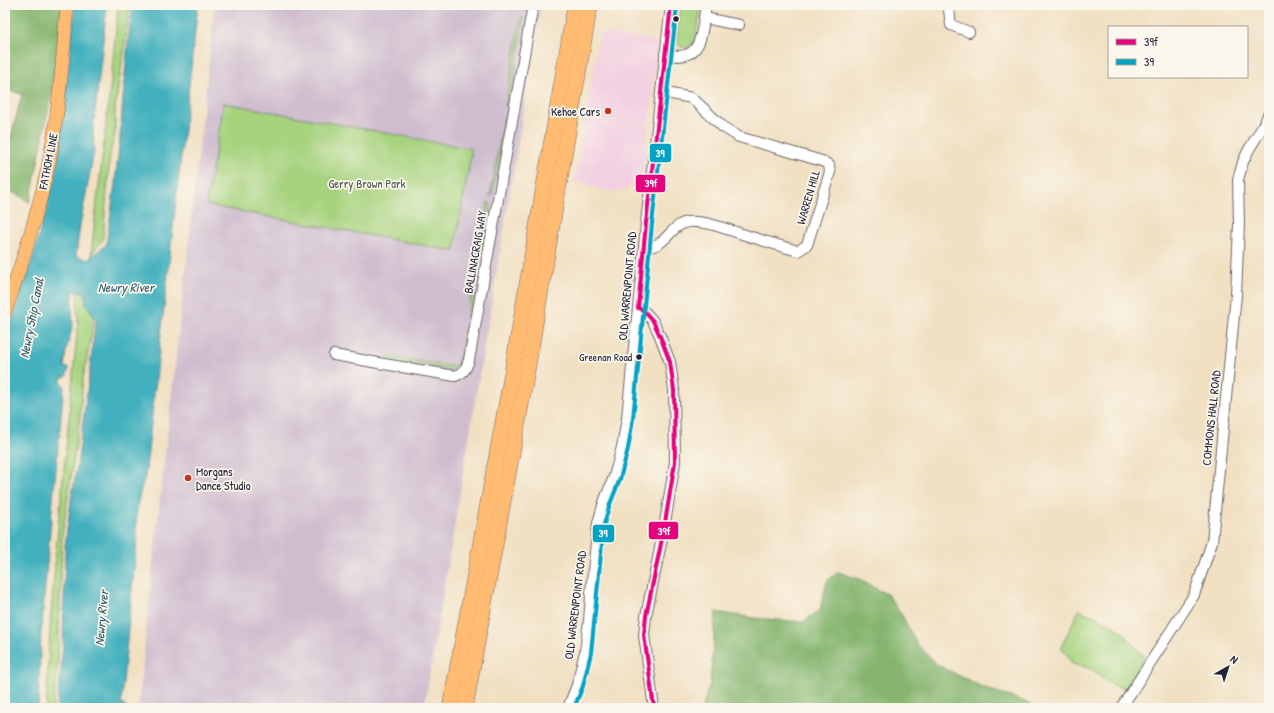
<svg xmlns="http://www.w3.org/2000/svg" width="1274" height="713" font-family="'Patrick Hand',sans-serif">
<rect width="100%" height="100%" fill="#fbf7ec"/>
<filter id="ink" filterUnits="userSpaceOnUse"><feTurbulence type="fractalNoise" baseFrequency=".025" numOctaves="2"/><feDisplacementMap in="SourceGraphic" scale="8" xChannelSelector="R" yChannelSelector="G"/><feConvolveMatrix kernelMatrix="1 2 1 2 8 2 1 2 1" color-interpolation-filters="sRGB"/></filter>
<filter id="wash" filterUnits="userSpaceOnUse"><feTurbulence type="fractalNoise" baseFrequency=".012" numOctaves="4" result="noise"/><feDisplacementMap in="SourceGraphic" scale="16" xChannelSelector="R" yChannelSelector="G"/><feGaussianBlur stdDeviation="0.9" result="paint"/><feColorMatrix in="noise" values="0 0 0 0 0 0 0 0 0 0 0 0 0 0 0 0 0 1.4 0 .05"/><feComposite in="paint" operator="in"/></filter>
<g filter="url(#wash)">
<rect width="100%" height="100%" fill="#f1e0c2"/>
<!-- built -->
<path fill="#f2cfe1" d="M 600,32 L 658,42 L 642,183 L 613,192 L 574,182 Z"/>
<!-- industrial -->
<path fill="#cfbdcf" d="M 215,5 L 541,5 L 424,708 L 138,708 L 155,544 Z"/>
<!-- green -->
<g fill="#a7d37f" stroke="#647a5d">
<path d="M 118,5 L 130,5 L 124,51 L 115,107 L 115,134 L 110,153 L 103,240 L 91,254 L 111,81 Z"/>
<path d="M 681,5 L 702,5 L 695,40 L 690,47 C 683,48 680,48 676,42 Z"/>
<path d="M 521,17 L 524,19 L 509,103 L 505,106 Z"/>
<path d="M 224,103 L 472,149 L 454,251 L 206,205 Z"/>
<path d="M 504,118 L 506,122 L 493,191 L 492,195 L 490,196 Z"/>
<path d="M 488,202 L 491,204 L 478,273 L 475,273 Z"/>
<path d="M 473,286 L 476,291 L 464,359 C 460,365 457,370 449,370 L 390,360 L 388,356 L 448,366 L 454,366 L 458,362 L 461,352 Z"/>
<path d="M 79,291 L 86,294 L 86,304 L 94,317 L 91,338 L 83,378 L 80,417 L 62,537 L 58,664 L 53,708 L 46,708 L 50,628 L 56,551 L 78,323 L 77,294 Z"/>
<path d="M 1079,610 C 1093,616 1109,621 1121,631 C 1130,638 1135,650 1144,656 L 1126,691 L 1122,688 L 1108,683 L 1092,669 L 1073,664 L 1061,647 Z"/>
</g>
<!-- forest -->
<g fill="#85b56e" stroke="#546c54">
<path d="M 5,5 L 62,5 L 54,82 L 30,202 L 5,188 L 5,160 L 22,94 L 5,90 Z"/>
<path d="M 838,572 L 859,579 L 888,595 L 903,617 L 916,643 L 938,665 L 982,687 L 1028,703 L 1039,708 L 702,708 L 710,684 L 716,612 L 754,618 L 803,622 L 820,610 L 827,581 Z"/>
</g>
<!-- water -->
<path fill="#42b0be" stroke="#32697c" d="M 75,5 L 107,5 L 93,131 L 94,152 L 80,225 L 76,256 L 90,260 L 91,256 L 106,245 C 113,201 119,156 122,111 C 125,76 127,40 133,5 L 198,5 L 145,477 C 137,500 135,514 137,538 L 121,703 L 127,708 L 57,708 L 63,645 L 65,545 L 72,493 L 77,467 L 87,392 L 96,319 L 86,304 L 86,292 L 74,291 L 72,306 L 73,324 L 66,351 L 64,367 L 69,368 L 66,377 L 62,377 L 61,382 L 64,386 L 49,541 L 41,633 L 38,708 L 5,708 L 5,346 L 11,322 L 26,279 L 36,247 L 59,152 Z"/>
</g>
<g filter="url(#ink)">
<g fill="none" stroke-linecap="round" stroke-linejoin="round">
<defs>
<g id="minor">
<path d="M 952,5 L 949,10 L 951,25 L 969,32"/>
<path d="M 704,18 L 739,25"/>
<path d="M 665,54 C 704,64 701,33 706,5"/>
<path d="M 644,247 C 666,249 669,225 688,222 C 703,220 722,228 736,232 C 757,239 777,245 798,251 L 807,245 L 830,172 L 829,165 L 822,161 L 739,137 L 723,127 L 692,98 L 661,92"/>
<path d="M 638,308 L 643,310 L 653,321 L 660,336 L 670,362 L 674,390 L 675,462 L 664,529 L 646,616 L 644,635 L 654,708"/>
<path d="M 334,355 L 384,364 L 455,376 C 464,373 466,369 469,360 L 533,5"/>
<path d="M 568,708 L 577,685 L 585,652 L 589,621 L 592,582 L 598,523 L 604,502 L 614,477 L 622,447 L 627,418 L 644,247 L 646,223 L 671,5"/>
<path d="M 1121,708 L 1194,595 L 1212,542 L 1236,295 L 1239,224 L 1238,180 L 1243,162 L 1248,151 L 1262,128 L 1269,113"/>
</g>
<path id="major" d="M 5,312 C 22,263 38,213 49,163 C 59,111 63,57 67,5"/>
<g id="highway">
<path d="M 450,708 L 509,389 L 575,5"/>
<path d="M 465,708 L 524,389 L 590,5"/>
</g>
</defs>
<!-- minor casing -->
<use href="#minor" stroke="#6a646a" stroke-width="12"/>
<!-- major casing -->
<use href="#major" stroke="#6a646a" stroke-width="14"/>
<!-- highway casing -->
<use href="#highway" stroke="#6a646a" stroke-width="16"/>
<!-- minor -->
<use href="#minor" stroke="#fff" stroke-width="10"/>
<!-- major -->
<use href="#major" stroke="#ffbb71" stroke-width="13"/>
<!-- highway -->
<use href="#highway" stroke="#ffbb71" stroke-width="15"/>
<defs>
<path id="bus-1" d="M 654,708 L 644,635 L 646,616 L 664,529 L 675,462 L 674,390 L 670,362 L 660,336 L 653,321 L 643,310 L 638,308 L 646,223 L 671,5"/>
<path id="bus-2" d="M 574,708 L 583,686 L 591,653 L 604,524 L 610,504 L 620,479 L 628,449 L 633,419 L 652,224 L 677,6"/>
</defs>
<!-- bus-1 casing -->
<use href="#bus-1" stroke="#fbf7ec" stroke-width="7"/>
<!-- bus-2 casing -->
<use href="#bus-2" stroke="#fbf7ec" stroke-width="7"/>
<!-- bus-1 -->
<use href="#bus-1" stroke="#e5007d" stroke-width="4"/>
<!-- bus-2 -->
<use href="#bus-2" stroke="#02a2c7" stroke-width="4"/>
</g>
</g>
<!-- markers -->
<g fill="#22223b" stroke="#fbf7ec" stroke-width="1.5">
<circle cx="676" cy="19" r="3.5"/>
<circle cx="639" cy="357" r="3.5"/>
</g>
<g fill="#c8321e" stroke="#fbf7ec" stroke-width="1.5">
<circle cx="608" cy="111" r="4"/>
<circle cx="188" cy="478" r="4"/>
</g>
<g text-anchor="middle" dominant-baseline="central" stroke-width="3.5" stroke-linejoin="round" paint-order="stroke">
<!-- bus labels -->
<g font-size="11" fill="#22223b" stroke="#fbf7ec" text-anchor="end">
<text x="632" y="357">Greenan Road</text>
</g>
<!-- poi labels -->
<g font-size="12" fill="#22223b" stroke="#fbf7ec" text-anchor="end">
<text x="600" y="111">Kehoe Cars</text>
<text x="196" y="471" text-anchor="start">Morgans<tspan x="196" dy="14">Dance Studio</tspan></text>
</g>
<!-- street labels -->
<g font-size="12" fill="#22223b" stroke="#fbf7ec">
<text transform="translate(48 161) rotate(-79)">FATHOM LINE</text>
<text transform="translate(808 197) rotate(-74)">WARREN HILL</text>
<text transform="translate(475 252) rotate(-80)">BALLINACRAIG WAY</text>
<text transform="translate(627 286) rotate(-85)">OLD WARRENPOINT ROAD</text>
<text transform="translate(1211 418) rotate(-84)">COMMONS HALL ROAD</text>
<text transform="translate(575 605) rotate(-83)">OLD WARRENPOINT ROAD</text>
</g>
<!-- park labels -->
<g font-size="12" fill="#4a574f" stroke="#fbf7ec">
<text x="367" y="183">Gerry Brown Park</text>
</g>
<!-- water labels -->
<g font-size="13" font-style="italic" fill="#2f5b6f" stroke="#fbf7ec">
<text x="126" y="287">Newry River</text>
<text transform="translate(31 318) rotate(-79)">Newry Ship Canal</text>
<text transform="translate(101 618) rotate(-85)">Newry River</text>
</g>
</g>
<g stroke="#fbf7ec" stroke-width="1.5">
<rect x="649" y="143" width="23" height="20" rx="4" fill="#02a2c7"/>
<rect x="635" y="174" width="31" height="19" rx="4" fill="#e5007d"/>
<rect x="648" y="521" width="31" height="19" rx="4" fill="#e5007d"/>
<rect x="592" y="524" width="23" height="19" rx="4" fill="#02a2c7"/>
</g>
<g font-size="11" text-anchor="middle" font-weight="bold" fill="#fff">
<text x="660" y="157">39</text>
<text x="651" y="187">39f</text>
<text x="664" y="535">39f</text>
<text x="603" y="537">39</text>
</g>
<!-- margin -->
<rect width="1274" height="713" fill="none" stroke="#fbf7ec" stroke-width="20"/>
<!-- legend -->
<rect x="1108" y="26" width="140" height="52" fill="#fbf7ec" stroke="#a4a2a5"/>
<rect x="1116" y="39" width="20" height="6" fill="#e5007d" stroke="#a4a2a5"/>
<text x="1144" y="46" font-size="12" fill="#22223b">39f</text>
<rect x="1116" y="59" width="20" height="6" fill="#02a2c7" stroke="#a4a2a5"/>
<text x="1144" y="66" font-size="12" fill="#22223b">39</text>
<!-- north arrow -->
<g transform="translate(1228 667) rotate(39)" stroke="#fbf7ec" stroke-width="3" paint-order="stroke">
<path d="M0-3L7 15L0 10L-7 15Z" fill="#22223b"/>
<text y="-6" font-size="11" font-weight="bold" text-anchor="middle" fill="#22223b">N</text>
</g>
</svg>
